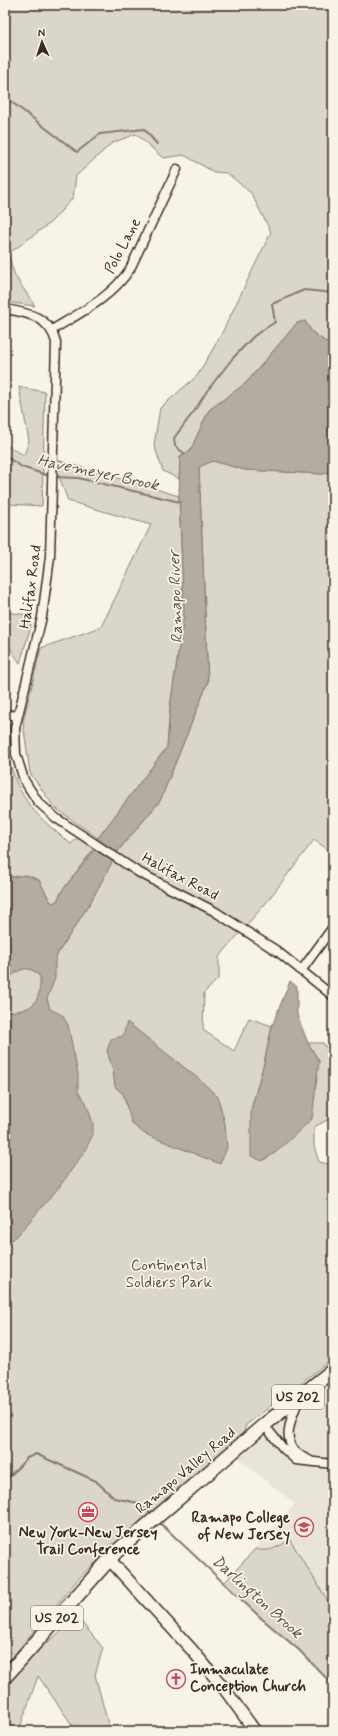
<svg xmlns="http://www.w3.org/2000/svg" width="338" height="1736" font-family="Mynerve,sans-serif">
<rect width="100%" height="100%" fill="#f7f3e8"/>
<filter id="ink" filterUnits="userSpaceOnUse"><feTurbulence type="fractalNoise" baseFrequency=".025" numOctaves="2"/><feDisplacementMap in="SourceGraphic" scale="8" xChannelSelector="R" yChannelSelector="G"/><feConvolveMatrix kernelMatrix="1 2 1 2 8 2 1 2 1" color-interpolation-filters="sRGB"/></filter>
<g filter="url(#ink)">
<!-- built -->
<path fill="#e9e4d9" d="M 333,1380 L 333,1685 L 299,1650 L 261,1618 L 224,1583 L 295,1504 L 238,1458 Z"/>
<!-- green -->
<g fill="#dbd6cb" stroke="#8b8074">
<path d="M 5,5 L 333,5 L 333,347 L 312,332 L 305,321 L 297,323 L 246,383 L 209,410 L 190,451 L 180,456 L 179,479 L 163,471 L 154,445 L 160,408 L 197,376 L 220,337 L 271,232 L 251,193 L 227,173 L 214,172 L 184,155 L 163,158 L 136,134 L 112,143 L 76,176 L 73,198 L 50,223 L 8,254 L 15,276 L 35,306 L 5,302 Z"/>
<path d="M 19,387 L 45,392 L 42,506 L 8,504 L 5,501 L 5,445 L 24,455 L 29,441 Z"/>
<path d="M 53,459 L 179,496 L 184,615 L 170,707 L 167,747 L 98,838 L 54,807 L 30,773 L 23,722 L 41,648 L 101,627 L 151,525 L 68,501 Z"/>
<path d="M 213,461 L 245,470 L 323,474 L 333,471 L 333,853 L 314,840 L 265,904 L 219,957 L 219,978 L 204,993 L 203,1030 L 234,1051 L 249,1018 L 272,1026 L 264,1063 L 251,1110 L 315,1086 L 319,1061 L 308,1043 L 323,1043 L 333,1059 L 333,1117 L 314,1127 L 314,1146 L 319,1162 L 333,1165 L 333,1358 L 246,1425 L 243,1435 L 163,1506 L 138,1524 L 80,1577 L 5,1665 L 5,981 C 18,971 27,961 40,977 L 58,953 L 90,903 L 118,851 L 160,801 L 208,682 L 199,466 Z"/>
<path d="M 5,612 L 28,615 L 31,626 L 20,663 L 5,641 Z"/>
<path d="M 5,720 L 12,727 L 13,741 L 5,742 Z"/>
<path d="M 5,745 C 18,798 29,810 71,844 L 78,838 L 94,848 L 62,891 L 57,901 L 53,903 L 50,901 L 39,880 L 26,875 L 5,878 Z"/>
<path d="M 290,1540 L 333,1609 L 333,1685 L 299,1650 L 261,1618 L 224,1583 L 255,1549 C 270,1553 277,1547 290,1540 Z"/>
<path d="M 78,1618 L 103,1648 L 95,1675 L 110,1731 L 74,1731 L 75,1729 L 38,1676 L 19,1730 L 5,1724 L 5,1682 L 21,1663 Z"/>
</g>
<!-- water -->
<g fill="#b4aca0" stroke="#84786c">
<path d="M 305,321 L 312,332 L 333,347 L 333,471 L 323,474 L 245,470 L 213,461 L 199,467 L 208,682 L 160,801 L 118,851 L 90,903 L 58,953 L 55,961 L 55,978 L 47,999 L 50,1009 L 62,1015 L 68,1025 L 78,1074 L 78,1092 L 86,1102 L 93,1123 L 93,1135 L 84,1152 L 60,1186 L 17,1236 L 12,1240 L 5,1239 L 5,1012 C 31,1011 41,1005 40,977 C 27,961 18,971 5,981 L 5,878 L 26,875 L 39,880 L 50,901 L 53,903 L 57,901 L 62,891 L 93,851 L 98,838 L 167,747 L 170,707 L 184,615 L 179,496 L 180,456 L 190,451 L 209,410 L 246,383 L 297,323 Z"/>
<path d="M 290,981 L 297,987 L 297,1015 L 308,1043 L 319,1061 L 312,1119 L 275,1153 L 262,1161 L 251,1156 L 251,1110 L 264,1063 L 272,1026 Z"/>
<path d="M 127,1022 L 199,1079 L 218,1097 L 225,1124 L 227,1148 L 220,1164 L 145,1134 L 132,1124 L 123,1094 L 115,1087 L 113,1071 L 107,1051 L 111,1039 L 123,1036 Z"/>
</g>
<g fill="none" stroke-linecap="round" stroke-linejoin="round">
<!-- stream -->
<g stroke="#84786c" stroke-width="2">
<path d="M 5,97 L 77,152 L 100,134 L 144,129 L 157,144"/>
<path d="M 185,454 L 175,446 L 174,438 L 195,410 L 207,391 L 232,359 L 254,336 L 275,322 L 272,304 L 304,290 L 333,293"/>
<path d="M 5,456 L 22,467 L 49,476"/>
<path d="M 54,477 L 78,478 L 180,502"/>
<path d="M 5,1479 L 10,1476 L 27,1458 L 36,1454 L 96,1481 L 114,1498 L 138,1503 L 153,1515"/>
<path d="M 158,1521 L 261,1618 L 299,1650 L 333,1685"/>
</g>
<defs>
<g id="street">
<path d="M 5,309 C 28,313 49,316 56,342 L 50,557 L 42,617 L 15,728 L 16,754 L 24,780 L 38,802 L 56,818 L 138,872 L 214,911 L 277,951 L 333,996"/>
<path d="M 52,330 C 81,312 111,298 130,269 L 177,169"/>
<path d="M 5,714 L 17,716"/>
<path d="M 301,971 L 333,927"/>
<path d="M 299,1399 C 289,1423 278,1447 309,1460"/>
<path d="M 264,1425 L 283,1448 L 296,1460 L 333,1464"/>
</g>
<path id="secondary" d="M 109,1559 L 192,1650 L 223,1687 L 255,1731"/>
<path id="primary" d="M 5,1677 L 116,1552 L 264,1425 L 333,1370"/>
</defs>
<!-- street casing -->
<use href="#street" stroke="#3b2a1e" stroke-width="11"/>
<!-- secondary casing -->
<use href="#secondary" stroke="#3b2a1e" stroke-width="14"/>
<!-- primary casing -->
<use href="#primary" stroke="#3b2a1e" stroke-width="16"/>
<!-- street -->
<use href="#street" stroke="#f7f3e8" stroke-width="8"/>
<!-- secondary -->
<use href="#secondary" stroke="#f7f3e8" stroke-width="11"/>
<!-- primary -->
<use href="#primary" stroke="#f7f3e8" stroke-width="13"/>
</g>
</g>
<!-- icons -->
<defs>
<symbol id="office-ring" viewBox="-11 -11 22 22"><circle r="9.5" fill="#f7f3e8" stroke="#d1495b" stroke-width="1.5"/><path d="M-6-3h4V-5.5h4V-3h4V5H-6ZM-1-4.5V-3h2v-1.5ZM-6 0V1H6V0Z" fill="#d1495b"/></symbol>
<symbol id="university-ring" viewBox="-11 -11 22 22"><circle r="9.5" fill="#f7f3e8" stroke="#d1495b" stroke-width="1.5"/><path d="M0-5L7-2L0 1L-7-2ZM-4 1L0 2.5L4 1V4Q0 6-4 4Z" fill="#d1495b"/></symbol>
<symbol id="church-ring" viewBox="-11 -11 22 22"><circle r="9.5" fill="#f7f3e8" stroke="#d1495b" stroke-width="1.5"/><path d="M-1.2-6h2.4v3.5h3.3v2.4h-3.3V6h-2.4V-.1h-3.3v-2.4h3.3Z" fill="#d1495b"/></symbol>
</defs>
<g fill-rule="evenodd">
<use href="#office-ring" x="77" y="1501" width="22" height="22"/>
<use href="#university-ring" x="293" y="1516" width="22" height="22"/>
<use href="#church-ring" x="165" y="1668" width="22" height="22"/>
</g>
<g text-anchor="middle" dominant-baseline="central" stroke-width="3.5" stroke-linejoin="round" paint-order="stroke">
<!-- shield labels -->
<g fill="#f7f3e8" stroke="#73665b" stroke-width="1">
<rect x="272" y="1385" width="52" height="24" rx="3"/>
<rect x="31" y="1606" width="52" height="24" rx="3"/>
</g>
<g font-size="14" font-weight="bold" fill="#3b2a1e">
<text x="298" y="1397">US 202</text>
<text x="57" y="1618">US 202</text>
</g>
<!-- street labels -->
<g font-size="15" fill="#3b2a1e" stroke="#f7f3e8">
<text transform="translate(123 246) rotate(-62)">Polo Lane</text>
<text transform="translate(31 587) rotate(-82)">Halifax Road</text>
<text transform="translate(180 877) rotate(28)">Halifax Road</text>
<text transform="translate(186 1471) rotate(-40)">Ramapo Valley Road</text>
</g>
<!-- park labels -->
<g font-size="15" fill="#5b4c41" stroke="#f7f3e8">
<text x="169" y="1266">Continental<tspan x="169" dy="17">Soldiers Park</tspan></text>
</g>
<!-- poi labels -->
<g font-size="15" font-weight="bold" fill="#3b2a1e" stroke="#f7f3e8" text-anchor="end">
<text x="290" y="1518">Ramapo College<tspan x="290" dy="17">of New Jersey</tspan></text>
<text x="88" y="1533" text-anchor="middle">New York-New Jersey<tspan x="88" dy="17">Trail Conference</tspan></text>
<text x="190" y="1670" text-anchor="start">Immaculate<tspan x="190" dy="17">Conception Church</tspan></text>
</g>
<!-- water labels -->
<g font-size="16" font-style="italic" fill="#5f5145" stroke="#f7f3e8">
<text transform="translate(98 473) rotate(12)">Havemeyer Brook</text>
<text transform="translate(176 597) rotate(-92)">Ramapo River</text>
<text transform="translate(257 1597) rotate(42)">Darlington Brook</text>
</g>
</g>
<!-- margin -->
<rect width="338" height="1736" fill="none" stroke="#f7f3e8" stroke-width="20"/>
<rect x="10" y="10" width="318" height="1716" fill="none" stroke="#3b2a1e" stroke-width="1.5" filter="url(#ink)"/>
<!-- north arrow -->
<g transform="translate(42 42) rotate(357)" stroke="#f7f3e8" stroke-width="3" paint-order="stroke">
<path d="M0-3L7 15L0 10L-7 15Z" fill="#3b2a1e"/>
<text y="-6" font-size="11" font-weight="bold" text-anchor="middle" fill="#3b2a1e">N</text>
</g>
</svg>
